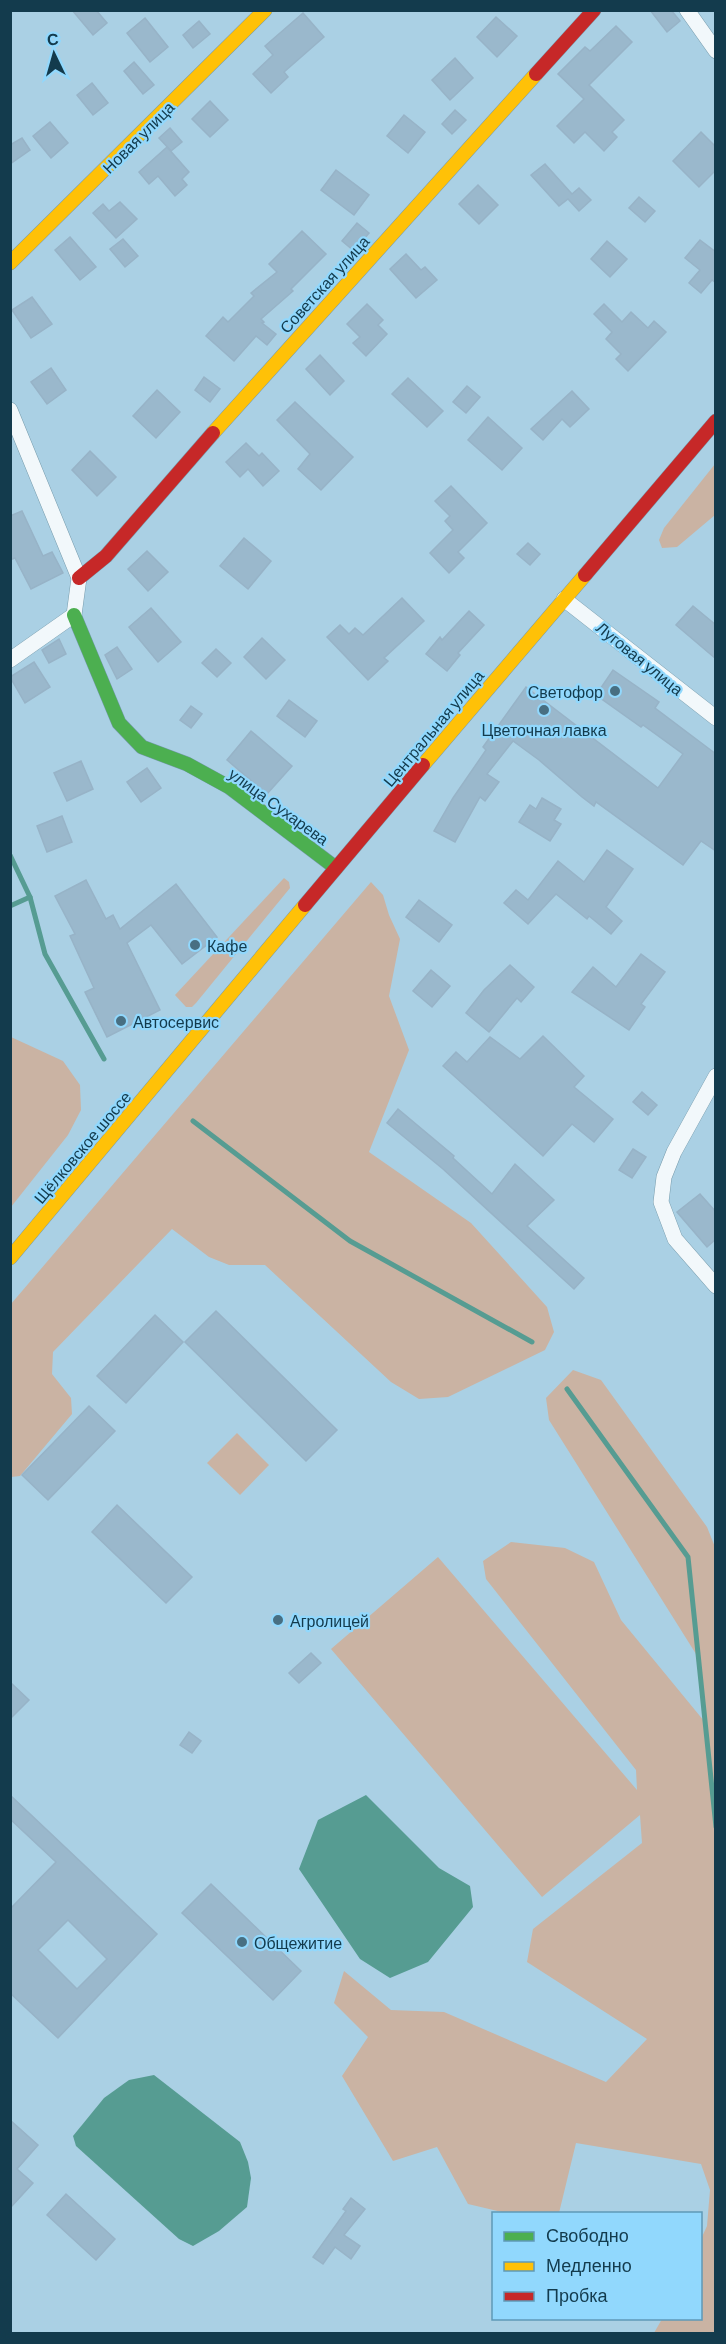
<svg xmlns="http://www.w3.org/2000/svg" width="726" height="2344" font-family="Barlow,sans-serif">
<rect width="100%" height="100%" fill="#aad0e4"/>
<!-- green -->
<g fill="#cab3a3">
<path d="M 715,464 L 715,515 L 677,547 L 662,548 L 659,540 L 664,528 Z"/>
<path d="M 284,878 L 289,882 L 290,888 L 196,1003 L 192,1007 L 186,1007 L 175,995 Z"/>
<path d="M 371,882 L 383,895 L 389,915 L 400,939 L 389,996 L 409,1050 L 369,1152 L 471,1223 L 547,1307 L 554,1332 L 545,1350 L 448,1397 L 419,1399 L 391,1382 L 265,1265 L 229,1265 L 209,1257 L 172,1229 L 53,1352 L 52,1374 L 71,1398 L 72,1414 L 20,1476 L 11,1477 L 11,1304 Z"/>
<path d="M 11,1037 L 63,1061 L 80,1085 L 81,1110 L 68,1135 L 11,1207 Z"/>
<path d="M 573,1370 L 601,1380 L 707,1527 L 715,1547 L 715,2333 L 654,2333 L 662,2319 L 700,2318 L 701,2239 L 707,2226 L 710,2190 L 701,2164 L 576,2143 L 559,2213 L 506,2213 L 468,2204 L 437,2147 L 393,2161 L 342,2076 L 368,2037 L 334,2003 L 344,1971 L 391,2010 L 444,2012 L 606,2082 L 647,2039 L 527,1962 L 533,1929 L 642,1843 L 640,1815 L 542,1897 L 331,1649 L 438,1557 L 637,1790 L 636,1770 L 486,1579 L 483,1561 L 511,1542 L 565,1548 L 594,1562 L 621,1620 L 704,1721 L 696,1654 L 549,1420 L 546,1398 Z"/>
<path d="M 237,1433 L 269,1465 L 240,1495 L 207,1463 Z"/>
</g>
<!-- water -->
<g fill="#569c92">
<path d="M 366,1795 L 439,1868 L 470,1886 L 473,1907 L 428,1962 L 390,1978 L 360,1959 L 299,1869 L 318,1820 Z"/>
<path d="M 154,2075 L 240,2142 L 248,2162 L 251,2178 L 247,2207 L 219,2231 L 193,2246 L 179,2239 L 76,2146 L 73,2136 L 104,2098 L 129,2080 Z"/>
</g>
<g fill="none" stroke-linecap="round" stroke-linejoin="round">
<!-- stream -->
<g stroke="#569c92" stroke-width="5">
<path d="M 10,855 L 30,897 L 45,954 L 104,1059"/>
<path d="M 10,906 L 30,897"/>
<path d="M 193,1121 L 350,1241 L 532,1342"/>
<path d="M 567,1389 L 688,1557 L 716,1827"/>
</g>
</g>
<!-- building -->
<g fill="#9ab8cc" stroke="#97b3c7" stroke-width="1.5" fill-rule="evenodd">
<path d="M 72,10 L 96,10 L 107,23 L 93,35 Z"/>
<path d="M 650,10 L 671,10 L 680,21 L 667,32 Z"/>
<path d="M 303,13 L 324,37 L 284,72 L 288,77 L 271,93 L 253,74 L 273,55 L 265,46 Z"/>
<path d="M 496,17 L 517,36 L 497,57 L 477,37 Z"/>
<path d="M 145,18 L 168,47 L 150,62 L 127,33 Z"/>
<path d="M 199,21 L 210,34 L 193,48 L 183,35 Z"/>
<path d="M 616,26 L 632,42 L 589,85 L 624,120 L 612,132 L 617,137 L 604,151 L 585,132 L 574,143 L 557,126 L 584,99 L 558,74 L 585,47 L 590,51 Z"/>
<path d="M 455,58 L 473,78 L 450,100 L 432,80 Z"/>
<path d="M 134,62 L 154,85 L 143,94 L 124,71 Z"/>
<path d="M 92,83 L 108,103 L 93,115 L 77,95 Z"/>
<path d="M 210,101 L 228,120 L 210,137 L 192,119 Z"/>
<path d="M 455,110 L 466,120 L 452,134 L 442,124 Z"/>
<path d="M 404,115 L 425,132 L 408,153 L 387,136 Z"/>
<path d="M 50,122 L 68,143 L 51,158 L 33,136 Z"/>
<path d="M 170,128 L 182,142 L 171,151 L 159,138 Z"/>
<path d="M 701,132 L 716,147 L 716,170 L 699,187 L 673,161 Z"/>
<path d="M 22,138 L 30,150 L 10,164 L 10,145 Z"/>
<path d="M 167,147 L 189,172 L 182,179 L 187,185 L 175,196 L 158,176 L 149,184 L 139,172 Z"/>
<path d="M 545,164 L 572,194 L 579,188 L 591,200 L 579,211 L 568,199 L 559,206 L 531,175 Z"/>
<path d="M 336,170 L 369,195 L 354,215 L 321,190 Z"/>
<path d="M 478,185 L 498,205 L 479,224 L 459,204 Z"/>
<path d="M 639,197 L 655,211 L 645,222 L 629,208 Z"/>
<path d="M 120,202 L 137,219 L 116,238 L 93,213 L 103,204 L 109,211 Z"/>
<path d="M 357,223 L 369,233 L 354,251 L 342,241 Z"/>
<path d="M 302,231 L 326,254 L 291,289 L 293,291 L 261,319 L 264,322 L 262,323 L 276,334 L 267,345 L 256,336 L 234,361 L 206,336 L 223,317 L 228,322 L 254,296 L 251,293 L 277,272 L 269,264 Z"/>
<path d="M 70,237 L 96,267 L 80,280 L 55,250 Z"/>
<path d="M 123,239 L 138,256 L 125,267 L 110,249 Z"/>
<path d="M 700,240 L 716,252 L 716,283 L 712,280 L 701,293 L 689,283 L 700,270 L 685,258 Z"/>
<path d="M 607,241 L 627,259 L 610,277 L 591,259 Z"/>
<path d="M 406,254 L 421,270 L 425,267 L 437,280 L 416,298 L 390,269 Z"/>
<path d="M 32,297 L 52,324 L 31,338 L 12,310 Z"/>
<path d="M 367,304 L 383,320 L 378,325 L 387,334 L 366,356 L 353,343 L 360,337 L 347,324 Z"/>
<path d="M 604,304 L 622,322 L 631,312 L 648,328 L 654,321 L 666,332 L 628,371 L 616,359 L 621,354 L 606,339 L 612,332 L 594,314 Z"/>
<path d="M 320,355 L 344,381 L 330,395 L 306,369 Z"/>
<path d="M 51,368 L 66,390 L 47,404 L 31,382 Z"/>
<path d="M 204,377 L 220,389 L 210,402 L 195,390 Z"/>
<path d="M 408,378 L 443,411 L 427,427 L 392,394 Z"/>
<path d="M 467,386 L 480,397 L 466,413 L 453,402 Z"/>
<path d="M 157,390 L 180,412 L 156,438 L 133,416 Z"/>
<path d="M 572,391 L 589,409 L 570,427 L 562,419 L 543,440 L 531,429 Z"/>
<path d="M 295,402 L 353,457 L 321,490 L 298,469 L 310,454 L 277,420 Z"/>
<path d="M 488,417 L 522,448 L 502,470 L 468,440 Z"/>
<path d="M 246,443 L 259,456 L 262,453 L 279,471 L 263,486 L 248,469 L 240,477 L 226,462 Z"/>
<path d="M 90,451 L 116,477 L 97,496 L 72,470 Z"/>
<path d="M 451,486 L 487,523 L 458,552 L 464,558 L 449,573 L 430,553 L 453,530 L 445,521 L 450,516 L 435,501 Z"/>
<path d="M 22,511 L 43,556 L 52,552 L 63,573 L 31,589 L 15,558 L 10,560 L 10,516 Z"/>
<path d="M 244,538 L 271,561 L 248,589 L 220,566 Z"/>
<path d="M 528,543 L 540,554 L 530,565 L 517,554 Z"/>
<path d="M 147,551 L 168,572 L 148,591 L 128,569 Z"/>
<path d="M 402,598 L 424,621 L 384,658 L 388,661 L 368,680 L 327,637 L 340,625 L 349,634 L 355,628 L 363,635 Z"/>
<path d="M 693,606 L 716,625 L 716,659 L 676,625 Z"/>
<path d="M 151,608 L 181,642 L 158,662 L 129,627 Z"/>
<path d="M 469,611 L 484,625 L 458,653 L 460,655 L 447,671 L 426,654 L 440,637 L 442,640 Z"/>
<path d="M 262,638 L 285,660 L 266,679 L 244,657 Z"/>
<path d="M 59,639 L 66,654 L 49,663 L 42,650 Z"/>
<path d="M 117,647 L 132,669 L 117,679 L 105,655 Z"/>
<path d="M 216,649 L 231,663 L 217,677 L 202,663 Z"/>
<path d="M 34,662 L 50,687 L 25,703 L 10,677 Z"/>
<path d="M 613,670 L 659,702 L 655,708 L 716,754 L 716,851 L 701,841 L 683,865 L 596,802 L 594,806 L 582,797 L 539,760 L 513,741 L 487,774 L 499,782 L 485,801 L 480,797 L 455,842 L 434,831 L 453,798 L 486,750 L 483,747 L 526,687 L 658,788 L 683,754 L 643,725 L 641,727 L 596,695 Z"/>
<path d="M 289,700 L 317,721 L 305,737 L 277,716 Z"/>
<path d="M 191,706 L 202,714 L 191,728 L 180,720 Z"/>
<path d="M 251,731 L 292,766 L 267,794 L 227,760 Z"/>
<path d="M 81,761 L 93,789 L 67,801 L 54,773 Z"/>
<path d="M 147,768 L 161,788 L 141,802 L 127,782 Z"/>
<path d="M 542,798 L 561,809 L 554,820 L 561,824 L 550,841 L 519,822 L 530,805 L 536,809 Z"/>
<path d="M 62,816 L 72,842 L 47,852 L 37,826 Z"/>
<path d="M 607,850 L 633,869 L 606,907 L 622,921 L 611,934 L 589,916 L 587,919 L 556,894 L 528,924 L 504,903 L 516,890 L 528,900 L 558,861 L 584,882 Z"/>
<path d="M 86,880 L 106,919 L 113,915 L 120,929 L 176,884 L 217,937 L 182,964 L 151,925 L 127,943 L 160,1010 L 107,1037 L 85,992 L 94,988 L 70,936 L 75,934 L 55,896 Z"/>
<path d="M 419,900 L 452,925 L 439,942 L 406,917 Z"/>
<path d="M 641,954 L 665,972 L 641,1004 L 645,1007 L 629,1030 L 572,992 L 593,967 L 616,987 Z"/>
<path d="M 510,965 L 534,987 L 521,1002 L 517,998 L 489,1032 L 466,1013 L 484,990 Z"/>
<path d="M 431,970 L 450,986 L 432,1007 L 413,991 Z"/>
<path d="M 543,1036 L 584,1076 L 574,1087 L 613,1119 L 594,1142 L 572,1124 L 543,1156 L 443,1066 L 456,1052 L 467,1062 L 490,1037 L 520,1059 Z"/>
<path d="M 642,1092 L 657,1105 L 648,1115 L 633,1102 Z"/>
<path d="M 398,1109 L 454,1156 L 453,1158 L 492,1194 L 515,1164 L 554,1200 L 527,1226 L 584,1278 L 574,1289 L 443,1169 L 387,1123 Z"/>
<path d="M 633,1149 L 646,1157 L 632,1178 L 619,1170 Z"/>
<path d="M 700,1194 L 716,1212 L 716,1239 L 707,1247 L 677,1212 Z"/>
<path d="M 216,1311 L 337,1430 L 306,1461 L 185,1342 Z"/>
<path d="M 155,1315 L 183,1342 L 126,1403 L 97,1376 Z"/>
<path d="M 89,1406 L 115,1431 L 48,1500 L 22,1475 Z"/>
<path d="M 117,1505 L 192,1577 L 166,1603 L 92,1532 Z"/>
<path d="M 311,1653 L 321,1663 L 299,1683 L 289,1673 Z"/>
<path d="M 10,1682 L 29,1700 L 10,1719 Z"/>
<path d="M 189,1732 L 201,1741 L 192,1753 L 180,1745 Z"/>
<path d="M 10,1795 L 157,1934 L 58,2038 L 10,1993 L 10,1909 L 56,1862 L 10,1819 ZM 68,1920 L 107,1959 L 77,1989 L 38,1950 Z"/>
<path d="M 211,1884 L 301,1971 L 273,2000 L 182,1913 Z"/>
<path d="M 10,2120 L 38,2145 L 17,2169 L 33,2183 L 10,2208 Z"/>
<path d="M 66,2194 L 115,2239 L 96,2260 L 47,2215 Z"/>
<path d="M 351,2198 L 365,2209 L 344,2235 L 360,2246 L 351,2259 L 335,2247 L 323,2264 L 313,2257 L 346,2211 L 343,2209 Z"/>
</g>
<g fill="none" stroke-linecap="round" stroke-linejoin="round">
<defs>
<g id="street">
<path d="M 687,10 L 716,51"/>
<path d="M 10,410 L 79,578 L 74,615 L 10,660"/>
<path d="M 564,599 L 716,718"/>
<path d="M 716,1076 L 674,1152 L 664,1177 L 661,1202 L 675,1239 L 716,1286"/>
</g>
<path id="fast" d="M 74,615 L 119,723 L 142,747 L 187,764 L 229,787 L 336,868"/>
<g id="slow">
<path d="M 10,263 L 265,10"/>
<path d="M 213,433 L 536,74"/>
<path d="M 423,765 L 585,575"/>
<path d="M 10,1258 L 305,905"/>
</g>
<g id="jam">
<path d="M 536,74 L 594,10"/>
<path d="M 585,575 L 716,421"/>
<path d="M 79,578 L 106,556 L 213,433"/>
<path d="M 305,905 L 423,765"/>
</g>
</defs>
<!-- street casing -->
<use href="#street" stroke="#769bac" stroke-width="16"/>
<!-- fast casing -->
<use href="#fast" stroke="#769bac" stroke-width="15"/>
<!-- slow casing -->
<use href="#slow" stroke="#769bac" stroke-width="15"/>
<!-- jam casing -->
<use href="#jam" stroke="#769bac" stroke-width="15"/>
<!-- street -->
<use href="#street" stroke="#f2f8fb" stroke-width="15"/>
<!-- fast -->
<use href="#fast" stroke="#4caf50" stroke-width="14"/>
<!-- slow -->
<use href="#slow" stroke="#ffc107" stroke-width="14"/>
<!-- jam -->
<use href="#jam" stroke="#c62828" stroke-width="14"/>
</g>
<!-- markers -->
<g fill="#486f82" stroke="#91d8fd" stroke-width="2">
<circle cx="615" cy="691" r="6"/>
<circle cx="544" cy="710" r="6"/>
<circle cx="195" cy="945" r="6"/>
<circle cx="121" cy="1021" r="6"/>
<circle cx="278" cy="1620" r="6"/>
<circle cx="242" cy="1942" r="6"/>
</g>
<g text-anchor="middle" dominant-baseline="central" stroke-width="4.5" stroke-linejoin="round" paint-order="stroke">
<!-- street labels -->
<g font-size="16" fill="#133b4d" stroke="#91d8fd">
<text transform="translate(138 137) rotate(-45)">Новая улица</text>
<text transform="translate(324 284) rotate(-48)">Советская улица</text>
<text transform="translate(640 658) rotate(39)">Луговая улица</text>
<text transform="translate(433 728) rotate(-50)">Центральная улица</text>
<text transform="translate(279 806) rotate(36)">улица Сухарева</text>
<text transform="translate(82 1147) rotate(-50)">Щёлковское шоссе</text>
</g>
<!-- poi labels -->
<g font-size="16" fill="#133b4d" stroke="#91d8fd" text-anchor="start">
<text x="603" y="691" text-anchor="end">Светофор</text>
<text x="544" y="729" text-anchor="middle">Цветочная лавка</text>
<text x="207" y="945">Кафе</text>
<text x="133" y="1021">Автосервис</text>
<text x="290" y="1620">Агролицей</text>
<text x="254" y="1942">Общежитие</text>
</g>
</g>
<!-- border -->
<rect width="726" height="2344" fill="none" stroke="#133b4d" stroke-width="24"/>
<!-- legend -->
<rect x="492" y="2212" width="210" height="108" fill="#91d8fd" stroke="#5f99b7" stroke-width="1.5"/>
<rect x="504" y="2232" width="30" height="9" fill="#4caf50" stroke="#5f99b7" stroke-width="1.5"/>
<text x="546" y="2242" font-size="18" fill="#133b4d">Свободно</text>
<rect x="504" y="2262" width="30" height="9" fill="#ffc107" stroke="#5f99b7" stroke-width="1.5"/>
<text x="546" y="2272" font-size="18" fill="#133b4d">Медленно</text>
<rect x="504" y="2292" width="30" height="9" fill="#c62828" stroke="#5f99b7" stroke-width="1.5"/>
<text x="546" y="2302" font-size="18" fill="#133b4d">Пробка</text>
<!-- north arrow -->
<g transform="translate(54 54) rotate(355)" stroke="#91d8fd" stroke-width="4.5" paint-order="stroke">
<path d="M0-4.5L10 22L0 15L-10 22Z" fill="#133b4d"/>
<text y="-9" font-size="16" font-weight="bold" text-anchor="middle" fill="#133b4d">С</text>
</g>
</svg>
